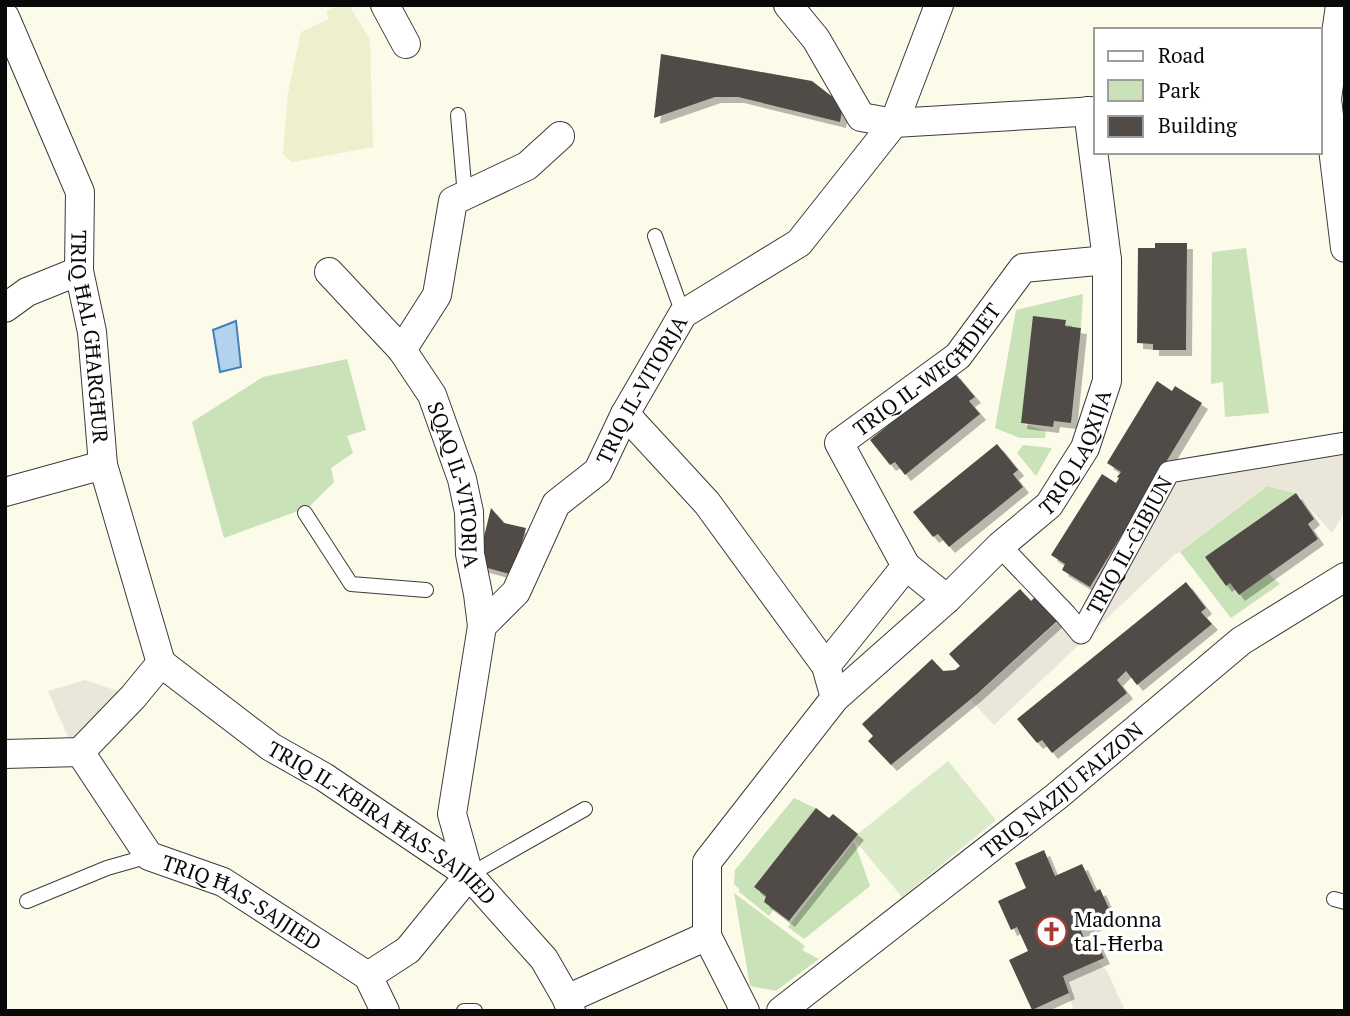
<svg xmlns="http://www.w3.org/2000/svg" width="1350" height="1016" font-family="'PT Serif',serif">
<defs>
<filter id="shadow"><feDropShadow dx="6" dy="6" stdDeviation="0" flood-color="#0004"/></filter>
</defs>
<rect width="100%" height="100%" fill="#fcfae9"/>
<!-- farmland -->
<path fill="#eeefcc" d="M 339,5 L 349,5 L 370,40 L 373,147 L 292,162 L 283,154 L 288,94 L 301,32 L 329,19 L 326,12 Z"/>
<!-- green -->
<g fill="#c9e2b7">
<path d="M 1246,248 L 1269,413 L 1225,417 L 1223,382 L 1211,384 L 1212,252 Z"/>
<path d="M 1083,294 L 1081,328 L 1065,326 L 1065,320 L 1037,317 L 1021,423 L 1046,431 L 1045,438 L 1020,438 L 995,428 L 1016,310 Z"/>
<path d="M 347,359 L 366,430 L 347,436 L 353,453 L 331,468 L 334,482 L 309,507 L 224,538 L 192,422 L 263,377 Z"/>
<path d="M 1023,445 L 1052,448 L 1036,476 L 1017,453 Z"/>
<path d="M 1267,486 L 1296,493 L 1206,557 L 1225,585 L 1230,583 L 1239,595 L 1269,574 L 1280,584 L 1231,618 L 1180,552 Z"/>
<path d="M 794,798 L 817,809 L 766,896 L 764,902 L 774,909 L 769,916 L 738,891 L 740,890 L 734,884 L 735,870 Z"/>
<path d="M 854,841 L 870,886 L 804,939 L 788,927 Z"/>
<path d="M 734,893 L 805,946 L 802,950 L 819,959 L 776,991 L 750,986 Z"/>
</g>
<!-- pitch -->
<path fill="#dbeac8" d="M 948,761 L 996,820 L 902,897 L 853,838 Z"/>
<!-- plaza -->
<g fill="#eae7da">
<path d="M 1341,444 L 1345,469 L 1345,512 L 1332,533 L 1296,493 L 1267,486 L 1180,552 L 1175,554 L 994,725 L 971,700 L 1066,615 L 1080,616 L 1167,467 Z"/>
<path d="M 85,680 L 132,696 L 72,746 L 48,691 Z"/>
<path d="M 1097,961 L 1107,971 L 1125,1011 L 1074,1011 L 1063,976 Z"/>
</g>
<!-- water -->
<path fill="#b3d2ee" stroke="#4380bc" stroke-width="2" d="M 236,321 L 241,367 L 220,372 L 213,330 Z"/>
<!-- building -->
<g fill="#514c47" filter="url(#shadow)">
<path d="M 661,54 L 812,81 L 843,105 L 840,122 L 738,97 L 715,97 L 654,118 Z"/>
<path d="M 1155,243 L 1187,243 L 1186,350 L 1153,350 L 1153,344 L 1137,343 L 1138,248 L 1155,248 Z"/>
<path d="M 1033,316 L 1066,320 L 1065,326 L 1081,328 L 1071,423 L 1054,421 L 1053,427 L 1021,423 Z"/>
<path d="M 954,372 L 975,397 L 969,401 L 980,414 L 905,475 L 895,462 L 890,465 L 870,440 Z"/>
<path d="M 1157,381 L 1172,391 L 1175,386 L 1202,403 L 1090,587 L 1062,570 L 1065,564 L 1051,555 L 1102,474 L 1116,483 L 1119,478 L 1117,477 L 1121,472 L 1107,463 Z"/>
<path d="M 997,444 L 1018,470 L 1013,474 L 1023,487 L 949,547 L 938,534 L 933,537 L 913,512 Z"/>
<path d="M 1296,493 L 1314,519 L 1308,524 L 1318,539 L 1239,595 L 1230,583 L 1226,586 L 1205,557 Z"/>
<path d="M 491,508 L 504,523 L 526,528 L 513,575 L 477,565 Z"/>
<path d="M 1186,582 L 1206,608 L 1201,612 L 1212,624 L 1137,685 L 1126,671 L 1117,680 L 1127,693 L 1052,753 L 1042,740 L 1037,743 L 1017,719 Z"/>
<path d="M 1020,589 L 1031,601 L 1035,597 L 1057,621 L 977,694 L 891,765 L 868,741 L 873,736 L 862,724 L 932,659 L 943,671 L 955,670 L 960,666 L 949,654 Z"/>
<path d="M 816,808 L 829,818 L 833,814 L 858,834 L 789,921 L 764,902 L 766,896 L 754,887 Z"/>
<path d="M 1044,850 L 1055,876 L 1082,864 L 1095,892 L 1100,889 L 1113,917 L 1081,931 L 1088,947 L 1097,943 L 1104,958 L 1063,976 L 1069,993 L 1032,1010 L 1009,960 L 1028,951 L 1017,927 L 1011,930 L 998,901 L 1026,888 L 1015,863 Z"/>
</g>
<g fill="none" stroke-linecap="round" stroke-linejoin="round">
<defs>
<g id="service">
<path d="M 458,115 L 465,196"/>
<path d="M 655,236 L 683,314"/>
<path d="M 305,513 L 351,584 L 426,590"/>
<path d="M 469,875 L 585,809"/>
<path d="M 1334,899 L 1345,902"/>
<path d="M 27,901 L 107,868 L 149,856"/>
<path d="M 464,1011 L 475,1011"/>
</g>
<g id="pedestrian">
<path id="s1" d="M 1000,546 L 1066,615 L 1081,633 L 1169,472 L 1345,443"/>
</g>
<g id="minor">
<path d="M 385,5 L 406,44"/>
<path d="M 788,5 L 816,39 L 861,117 L 894,123 L 1096,111"/>
<path d="M 1340,5 L 1327,99 L 1345,248"/>
<path id="s2" d="M 5,17 L 80,192 L 79,271 L 92,332 L 103,465 L 161,663"/>
<path id="s3" d="M 329,272 L 402,350 L 432,395 L 462,479 L 469,512 L 470,554 L 478,594 L 482,626"/>
<path d="M 5,308 L 27,292 L 79,271"/>
<path d="M 402,350 L 437,295 L 453,201 L 527,166 L 560,136"/>
<path d="M 625,414 L 707,503 L 826,666 L 835,698"/>
<path d="M 5,492 L 103,465"/>
<path id="s4" d="M 947,599 L 906,566 L 839,443 L 958,356 L 1023,268 L 1107,260"/>
<path id="s5" d="M 161,663 L 271,747 L 324,777 L 469,875 L 544,959 L 567,999 L 571,1011"/>
<path d="M 826,666 L 906,566"/>
<path id="s6" d="M 80,752 L 149,856 L 223,882 L 368,976 L 385,1011"/>
<path d="M 5,754 L 80,752 L 133,697 L 161,663"/>
<path id="s7" d="M 469,875 L 452,814 L 482,626 L 516,592 L 556,504 L 598,471 L 625,414 L 683,314 L 799,243 L 894,123 L 939,5"/>
<path d="M 368,976 L 408,950 L 469,875"/>
<path d="M 567,999 L 707,936"/>
<path id="s8" d="M 745,1011 L 707,936 L 707,862 L 835,698 L 947,599 L 1000,546 L 1049,505 L 1085,448 L 1107,381 L 1107,260 L 1088,111"/>
<path id="s9" d="M 781,1011 L 1057,796 L 1241,641 L 1345,577"/>
</g>
</defs>
<!-- service casing -->
<use href="#service" stroke="#3c3c3c" stroke-width="16"/>
<!-- pedestrian casing -->
<use href="#pedestrian" stroke="#3c3c3c" stroke-width="23"/>
<!-- minor casing -->
<use href="#minor" stroke="#3c3c3c" stroke-width="30"/>
<!-- service -->
<use href="#service" stroke="#fff" stroke-width="14"/>
<!-- pedestrian -->
<use href="#pedestrian" stroke="#fff" stroke-width="21"/>
<!-- minor -->
<use href="#minor" stroke="#fff" stroke-width="28"/>
</g>
<!-- icons -->
<defs>
<symbol id="church-ring" viewBox="-11 -11 22 22"><circle r="9.5" fill="#fff" stroke="#a83933" stroke-width="1.5"/><path d="M-1.2-6h2.4v3.5h3.3v2.4h-3.3V6h-2.4V-.1h-3.3v-2.4h3.3Z" fill="#a83933"/></symbol>
</defs>
<g fill-rule="evenodd">
<use href="#church-ring" x="1034" y="914" width="35" height="35"/>
</g>
<g text-anchor="middle" dominant-baseline="central" stroke-width="7" stroke-linejoin="round" paint-order="stroke">
<!-- street labels -->
<g font-size="21" fill="#090909" stroke="#fff">
<text stroke="none"><textPath href="#s2" startOffset="336">TRIQ ĦAL GĦARGĦUR</textPath></text>
<text stroke="none"><textPath href="#s4" startOffset="308">TRIQ IL-WEGĦDIET</textPath></text>
<text stroke="none"><textPath href="#s7" startOffset="544">TRIQ IL-VITORJA</textPath></text>
<text stroke="none"><textPath href="#s8" startOffset="714">TRIQ LAQXIJA</textPath></text>
<text stroke="none"><textPath href="#s3" startOffset="254">SQAQ IL-VITORJA</textPath></text>
<text stroke="none"><textPath href="#s1" startOffset="219">TRIQ IL-ĠIBJUN</textPath></text>
<text stroke="none"><textPath href="#s9" startOffset="357">TRIQ NAZJU FALZON</textPath></text>
<text stroke="none"><textPath href="#s5" startOffset="273">TRIQ IL-KBIRA ĦAS-SAJJIED</textPath></text>
<text stroke="none"><textPath href="#s6" startOffset="229">TRIQ ĦAS-SAJJIED</textPath></text>
</g>
<!-- poi labels -->
<g font-size="21" fill="#090909" stroke="#fff" text-anchor="start">
<text x="1074" y="919">Madonna<tspan x="1074" dy="24">tal-Ħerba</tspan></text>
</g>
</g>
<!-- border -->
<rect width="1350" height="1016" fill="none" stroke="#090909" stroke-width="14"/>
<!-- legend -->
<rect x="1094" y="28" width="228" height="126" fill="#ffffff" stroke="#9d9d9d" stroke-width="2"/>
<rect x="1108" y="51" width="35" height="10" fill="#ffffff" stroke="#9d9d9d" stroke-width="2"/>
<text x="1158" y="63" font-size="21" fill="#090909">Road</text>
<rect x="1108" y="80" width="35" height="21" fill="#c9e2b7" stroke="#9d9d9d" stroke-width="2"/>
<text x="1158" y="98" font-size="21" fill="#090909">Park</text>
<rect x="1108" y="116" width="35" height="21" fill="#514c47" stroke="#9d9d9d" stroke-width="2"/>
<text x="1158" y="133" font-size="21" fill="#090909">Building</text>
</svg>
